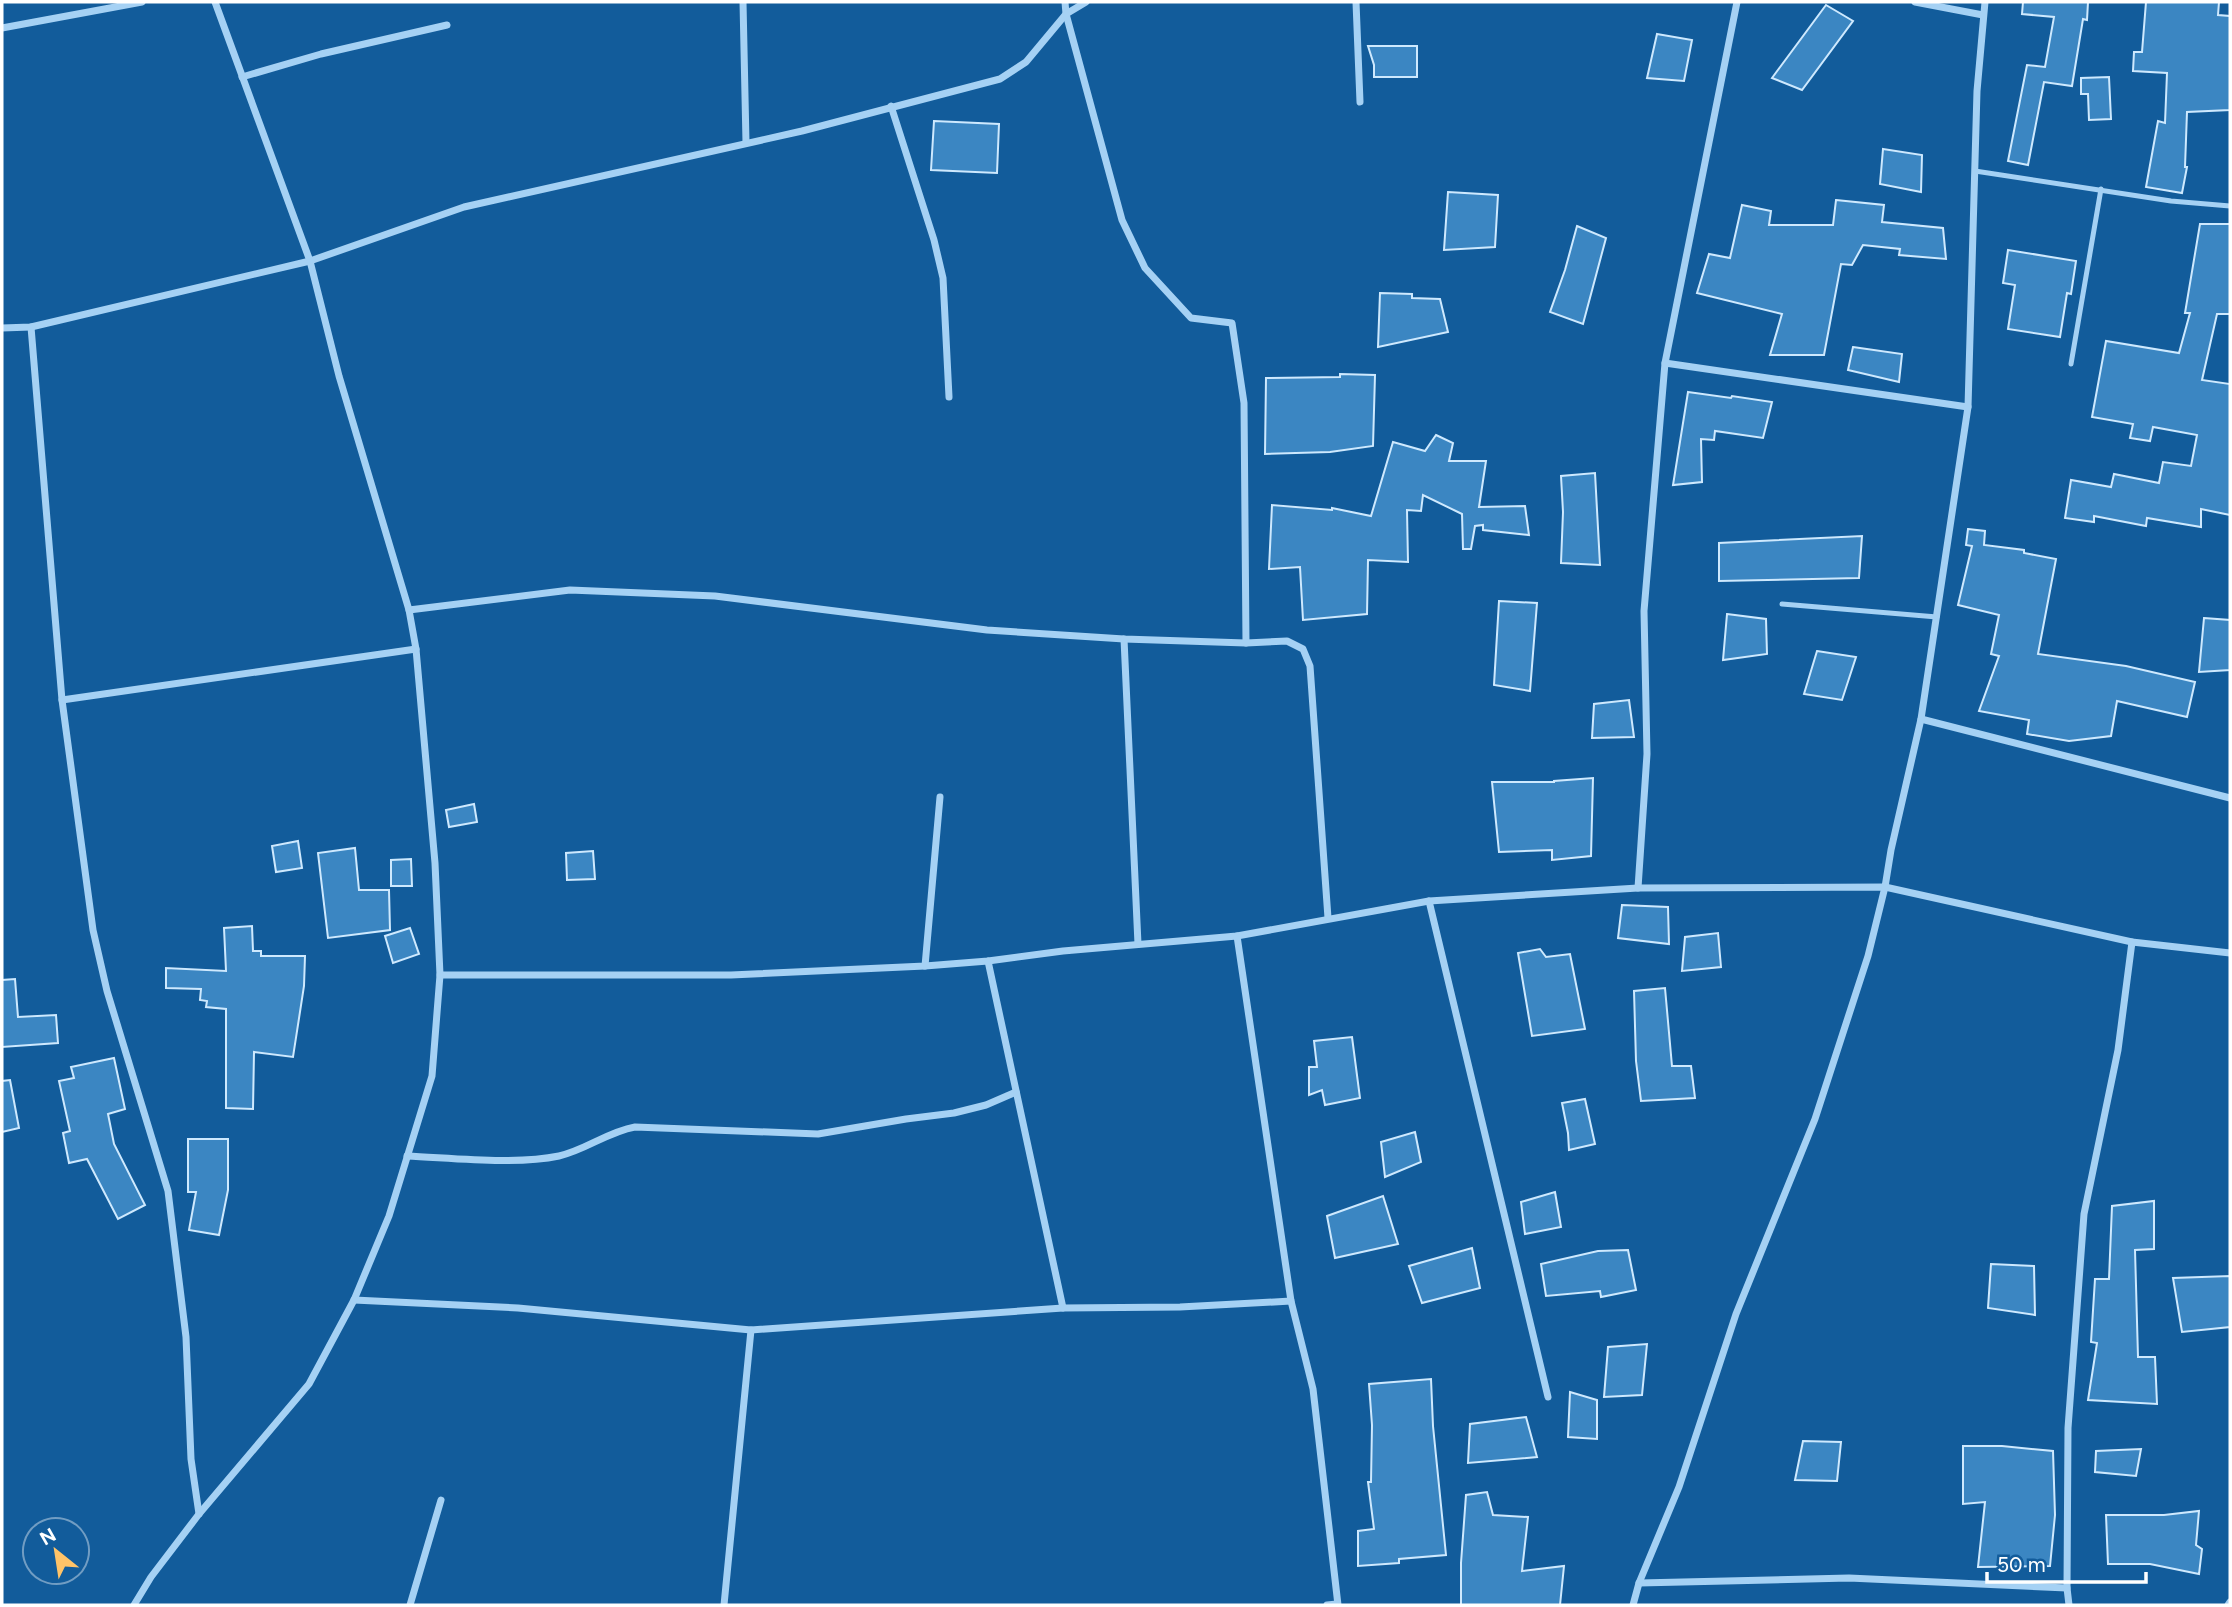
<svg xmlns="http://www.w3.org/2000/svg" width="2232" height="1607" font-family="Figtree,sans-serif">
<rect width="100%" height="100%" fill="#125c9b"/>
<!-- building -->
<g fill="#3b86c2" stroke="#cee9fe" stroke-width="2">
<path d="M 2023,2 L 2088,2 L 2087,20 L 2083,19 L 2072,86 L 2044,82 L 2028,165 L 2008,161 L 2027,65 L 2045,67 L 2054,17 L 2022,14 Z"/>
<path d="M 2146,2 L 2219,2 L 2218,15 L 2230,16 L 2230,110 L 2187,112 L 2185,167 L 2187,167 L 2182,193 L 2146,187 L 2158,121 L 2165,123 L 2167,73 L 2133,71 L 2134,52 L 2142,52 Z"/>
<path d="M 1826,5 L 1853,21 L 1802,90 L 1772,78 Z"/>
<path d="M 1657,34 L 1692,40 L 1684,81 L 1647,78 Z"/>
<path d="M 1368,46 L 1417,46 L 1417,77 L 1374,77 L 1374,65 Z"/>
<path d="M 2109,77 L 2111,119 L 2089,120 L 2088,94 L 2081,94 L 2081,78 Z"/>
<path d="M 934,121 L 999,124 L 997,173 L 931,170 Z"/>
<path d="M 1883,149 L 1922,155 L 1921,192 L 1880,184 Z"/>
<path d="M 1448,192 L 1498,195 L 1495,247 L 1444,250 Z"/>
<path d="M 1836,200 L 1884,205 L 1882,222 L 1943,228 L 1946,259 L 1899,255 L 1900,249 L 1863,245 L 1852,265 L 1841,264 L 1824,355 L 1770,355 L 1782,314 L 1697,293 L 1709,254 L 1730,258 L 1742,205 L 1771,211 L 1769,225 L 1833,225 Z"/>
<path d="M 2200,224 L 2230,224 L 2230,314 L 2217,314 L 2202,380 L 2230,384 L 2230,515 L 2201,509 L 2201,527 L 2147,518 L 2146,526 L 2094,516 L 2094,522 L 2065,518 L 2071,480 L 2111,487 L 2114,474 L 2159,483 L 2163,462 L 2191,466 L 2197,435 L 2153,427 L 2150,441 L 2130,438 L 2133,424 L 2092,417 L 2106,341 L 2179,353 L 2190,313 L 2185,313 Z"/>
<path d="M 1577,226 L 1606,238 L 1583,324 L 1550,312 L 1565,270 Z"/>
<path d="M 2008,250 L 2076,261 L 2071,294 L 2067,293 L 2060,337 L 2008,329 L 2015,285 L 2003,283 Z"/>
<path d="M 1380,293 L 1412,294 L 1412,298 L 1440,299 L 1448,332 L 1378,347 Z"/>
<path d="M 1853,347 L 1902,354 L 1899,382 L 1848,370 Z"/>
<path d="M 1340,374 L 1375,375 L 1373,446 L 1330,452 L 1265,454 L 1266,378 L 1340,377 Z"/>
<path d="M 1688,392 L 1731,398 L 1732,396 L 1772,402 L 1763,438 L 1715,431 L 1714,440 L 1701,439 L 1702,482 L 1673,485 Z"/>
<path d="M 1436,435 L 1453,443 L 1449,461 L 1486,461 L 1479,507 L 1525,506 L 1529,535 L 1483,530 L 1483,525 L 1475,526 L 1471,549 L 1463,549 L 1462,514 L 1423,495 L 1421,511 L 1407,510 L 1408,562 L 1368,560 L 1367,614 L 1303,620 L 1300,567 L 1269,569 L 1272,505 L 1332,510 L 1332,508 L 1371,516 L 1393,442 L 1425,451 Z"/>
<path d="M 1595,473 L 1600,565 L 1561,563 L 1563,512 L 1561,476 Z"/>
<path d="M 1968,529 L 1985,531 L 1984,545 L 2024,550 L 2024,553 L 2056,559 L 2038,654 L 2126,666 L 2195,682 L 2187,717 L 2117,701 L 2111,736 L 2069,741 L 2027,734 L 2029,720 L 1979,711 L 1999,656 L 1991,654 L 1999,615 L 1958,605 L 1972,546 L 1966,545 Z"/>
<path d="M 1862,536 L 1859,578 L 1719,581 L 1719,543 Z"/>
<path d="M 1499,601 L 1537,603 L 1530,691 L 1494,685 Z"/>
<path d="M 1727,614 L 1766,619 L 1767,654 L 1723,660 Z"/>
<path d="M 2204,618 L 2230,620 L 2230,670 L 2199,672 Z"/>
<path d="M 1817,651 L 1856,657 L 1842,700 L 1804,694 Z"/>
<path d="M 1629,700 L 1634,737 L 1592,738 L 1594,704 Z"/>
<path d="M 1593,778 L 1591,856 L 1552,860 L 1552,850 L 1499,852 L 1492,782 L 1554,782 L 1554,781 Z"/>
<path d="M 474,804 L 477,822 L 449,827 L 446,810 Z"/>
<path d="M 298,841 L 302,868 L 276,872 L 272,846 Z"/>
<path d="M 355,848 L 359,890 L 389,890 L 390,930 L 328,938 L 318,853 Z"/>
<path d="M 593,851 L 595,879 L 567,880 L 566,853 Z"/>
<path d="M 411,859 L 412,886 L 391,886 L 391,860 Z"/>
<path d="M 1622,905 L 1668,907 L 1669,944 L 1618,938 Z"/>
<path d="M 252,926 L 253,951 L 261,951 L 261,956 L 305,956 L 304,986 L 293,1057 L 254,1052 L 253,1109 L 226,1108 L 226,1009 L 206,1007 L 207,1001 L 200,1000 L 201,989 L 166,988 L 166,968 L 226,971 L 224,928 Z"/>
<path d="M 410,928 L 419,954 L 393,963 L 385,936 Z"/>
<path d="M 1718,933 L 1721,967 L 1682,971 L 1685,937 Z"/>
<path d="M 1540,949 L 1546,957 L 1570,954 L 1585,1029 L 1532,1036 L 1518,953 Z"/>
<path d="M 15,979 L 18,1017 L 56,1015 L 58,1043 L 2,1047 L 2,980 Z"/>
<path d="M 1665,988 L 1672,1066 L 1691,1066 L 1695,1098 L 1641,1101 L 1636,1061 L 1634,991 Z"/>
<path d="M 1352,1037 L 1360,1098 L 1325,1105 L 1322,1090 L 1309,1095 L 1309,1067 L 1317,1067 L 1314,1041 Z"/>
<path d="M 114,1058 L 125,1109 L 108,1114 L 114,1144 L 145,1205 L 118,1219 L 87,1159 L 69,1163 L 63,1133 L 70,1131 L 59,1081 L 74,1078 L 71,1067 Z"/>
<path d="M 10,1080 L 19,1128 L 2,1132 L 2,1081 Z"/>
<path d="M 1585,1099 L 1595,1144 L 1569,1150 L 1568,1133 L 1562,1103 Z"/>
<path d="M 1415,1132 L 1421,1162 L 1385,1177 L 1381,1142 Z"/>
<path d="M 188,1139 L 228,1139 L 228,1190 L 219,1235 L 189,1230 L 196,1192 L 188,1192 Z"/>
<path d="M 1555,1192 L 1561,1227 L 1525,1234 L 1521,1202 Z"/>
<path d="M 1383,1196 L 1398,1244 L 1335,1258 L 1327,1216 Z"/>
<path d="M 2154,1201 L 2154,1249 L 2135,1250 L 2138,1357 L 2155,1357 L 2157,1404 L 2088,1400 L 2097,1343 L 2091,1342 L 2095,1279 L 2109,1279 L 2112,1206 Z"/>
<path d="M 1472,1248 L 1480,1288 L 1422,1303 L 1409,1266 Z"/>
<path d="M 1628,1250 L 1636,1290 L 1601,1297 L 1600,1291 L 1546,1296 L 1541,1264 L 1598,1251 Z"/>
<path d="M 1991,1264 L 2034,1266 L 2035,1315 L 1988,1308 Z"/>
<path d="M 2230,1276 L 2230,1327 L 2182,1332 L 2173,1278 Z"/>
<path d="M 1647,1344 L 1642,1395 L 1604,1397 L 1608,1347 Z"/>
<path d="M 1431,1379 L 1433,1426 L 1446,1555 L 1399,1559 L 1399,1563 L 1358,1566 L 1358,1531 L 1374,1529 L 1368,1482 L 1371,1482 L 1372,1425 L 1369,1384 Z"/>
<path d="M 1570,1392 L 1597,1400 L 1597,1439 L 1568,1437 Z"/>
<path d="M 1526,1417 L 1537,1457 L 1468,1463 L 1470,1424 Z"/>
<path d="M 1803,1441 L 1841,1442 L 1837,1481 L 1795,1480 Z"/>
<path d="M 1963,1446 L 2002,1446 L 2053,1451 L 2055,1515 L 2050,1566 L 1978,1567 L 1985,1502 L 1963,1504 Z"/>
<path d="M 2141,1449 L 2136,1476 L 2095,1472 L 2096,1451 Z"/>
<path d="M 1487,1492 L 1493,1515 L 1528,1517 L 1522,1571 L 1564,1566 L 1560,1605 L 1461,1605 L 1461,1563 L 1466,1495 Z"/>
<path d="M 2199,1511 L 2196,1545 L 2202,1549 L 2199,1574 L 2150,1564 L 2108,1564 L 2106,1515 L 2164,1515 Z"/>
</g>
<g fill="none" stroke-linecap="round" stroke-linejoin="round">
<!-- service -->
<g stroke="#a5d1f4" stroke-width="5">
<path d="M 1975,171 L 2171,201 L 2230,206"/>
<path d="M 2071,364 L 2101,189"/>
<path d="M 1782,604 L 1937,617"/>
</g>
<!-- minor -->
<g stroke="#a5d1f4" stroke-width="7">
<path d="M 743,2 L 746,143"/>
<path d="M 1065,2 L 1066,14 L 1122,220 L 1145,268 L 1191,318 L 1232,323 L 1244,403 L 1246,643"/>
<path d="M 1356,2 L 1360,102"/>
<path d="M 1915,2 L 1983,15"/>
<path d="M 2,28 L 142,2"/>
<path d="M 242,77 L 321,54 L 447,25"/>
<path d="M 891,106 L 934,240 L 943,278 L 949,397"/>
<path d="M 31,327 L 62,700 L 93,930 L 107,991 L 168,1191 L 186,1337 L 191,1459 L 199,1514"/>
<path d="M 2,328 L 31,327 L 310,261 L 464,207 L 802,131 L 1000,79 L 1026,62 L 1066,14 L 1086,2"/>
<path d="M 1665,363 L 1968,407"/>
<path d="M 409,610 L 570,590 L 715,596 L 987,630 L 1124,639 L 1246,643 L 1287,641 L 1303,649 L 1310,666 L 1328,918"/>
<path d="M 1124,639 L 1138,944"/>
<path d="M 62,700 L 416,649"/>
<path d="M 1921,719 L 2230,798"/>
<path d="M 1638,888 L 1647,754 L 1644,611 L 1665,363 L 1737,2"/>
<path d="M 1429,901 L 1548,1397"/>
<path d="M 1237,936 L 1291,1301 L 1313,1389 L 1338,1605"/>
<path d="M 988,961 L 1063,1308"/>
<path d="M 925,966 L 940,797"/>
<path d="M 440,975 L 731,975 L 925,966 L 988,961 L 1063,951 L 1237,936 L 1429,901 L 1638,888 L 1885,887 L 2132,942 L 2230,953"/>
<path d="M 407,1156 C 453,1158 515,1165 559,1156 C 586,1150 607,1132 635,1127 L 818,1134 L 906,1119 L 954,1113 L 986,1105 L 1016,1092"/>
<path d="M 354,1300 L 518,1308 L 751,1330 L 1063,1308 L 1180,1307 L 1291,1301"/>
<path d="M 1639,1583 L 1849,1578 L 2067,1588"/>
<path d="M 134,1605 L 151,1577 L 199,1514 L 309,1384 L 354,1300 L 389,1216 L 432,1076 L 440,975 L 435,863 L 416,649 L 409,610 L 339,376 L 310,261 L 215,2"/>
<path d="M 410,1605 L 441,1500"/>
<path d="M 724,1605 L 751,1330"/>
<path d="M 1327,1605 L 1337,1604"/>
<path d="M 1633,1605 L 1639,1583 L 1679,1487 L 1736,1314 L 1815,1119 L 1868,956 L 1885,887 L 1891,850 L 1921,719 L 1968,407 L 1977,91 L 1985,2"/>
<path d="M 2069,1605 L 2067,1588 L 2068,1428 L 2084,1214 L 2118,1050 L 2132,942"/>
<path d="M 2228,1605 L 2230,1602"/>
</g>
</g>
<!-- border -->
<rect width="2232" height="1607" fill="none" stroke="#ffffff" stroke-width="7"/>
<!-- north arrow -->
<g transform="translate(56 1551) rotate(330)"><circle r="33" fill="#125c9b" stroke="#719dc3" stroke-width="2"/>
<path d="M0-5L12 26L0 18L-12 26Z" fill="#ffc368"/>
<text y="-10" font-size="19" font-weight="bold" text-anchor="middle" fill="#ffffff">N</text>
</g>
<!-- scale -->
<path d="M1987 1572v10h159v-10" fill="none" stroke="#ffffff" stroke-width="3.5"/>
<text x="1997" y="1572" font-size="21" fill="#ffffff" stroke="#125c9b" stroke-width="5" paint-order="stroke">50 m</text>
</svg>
